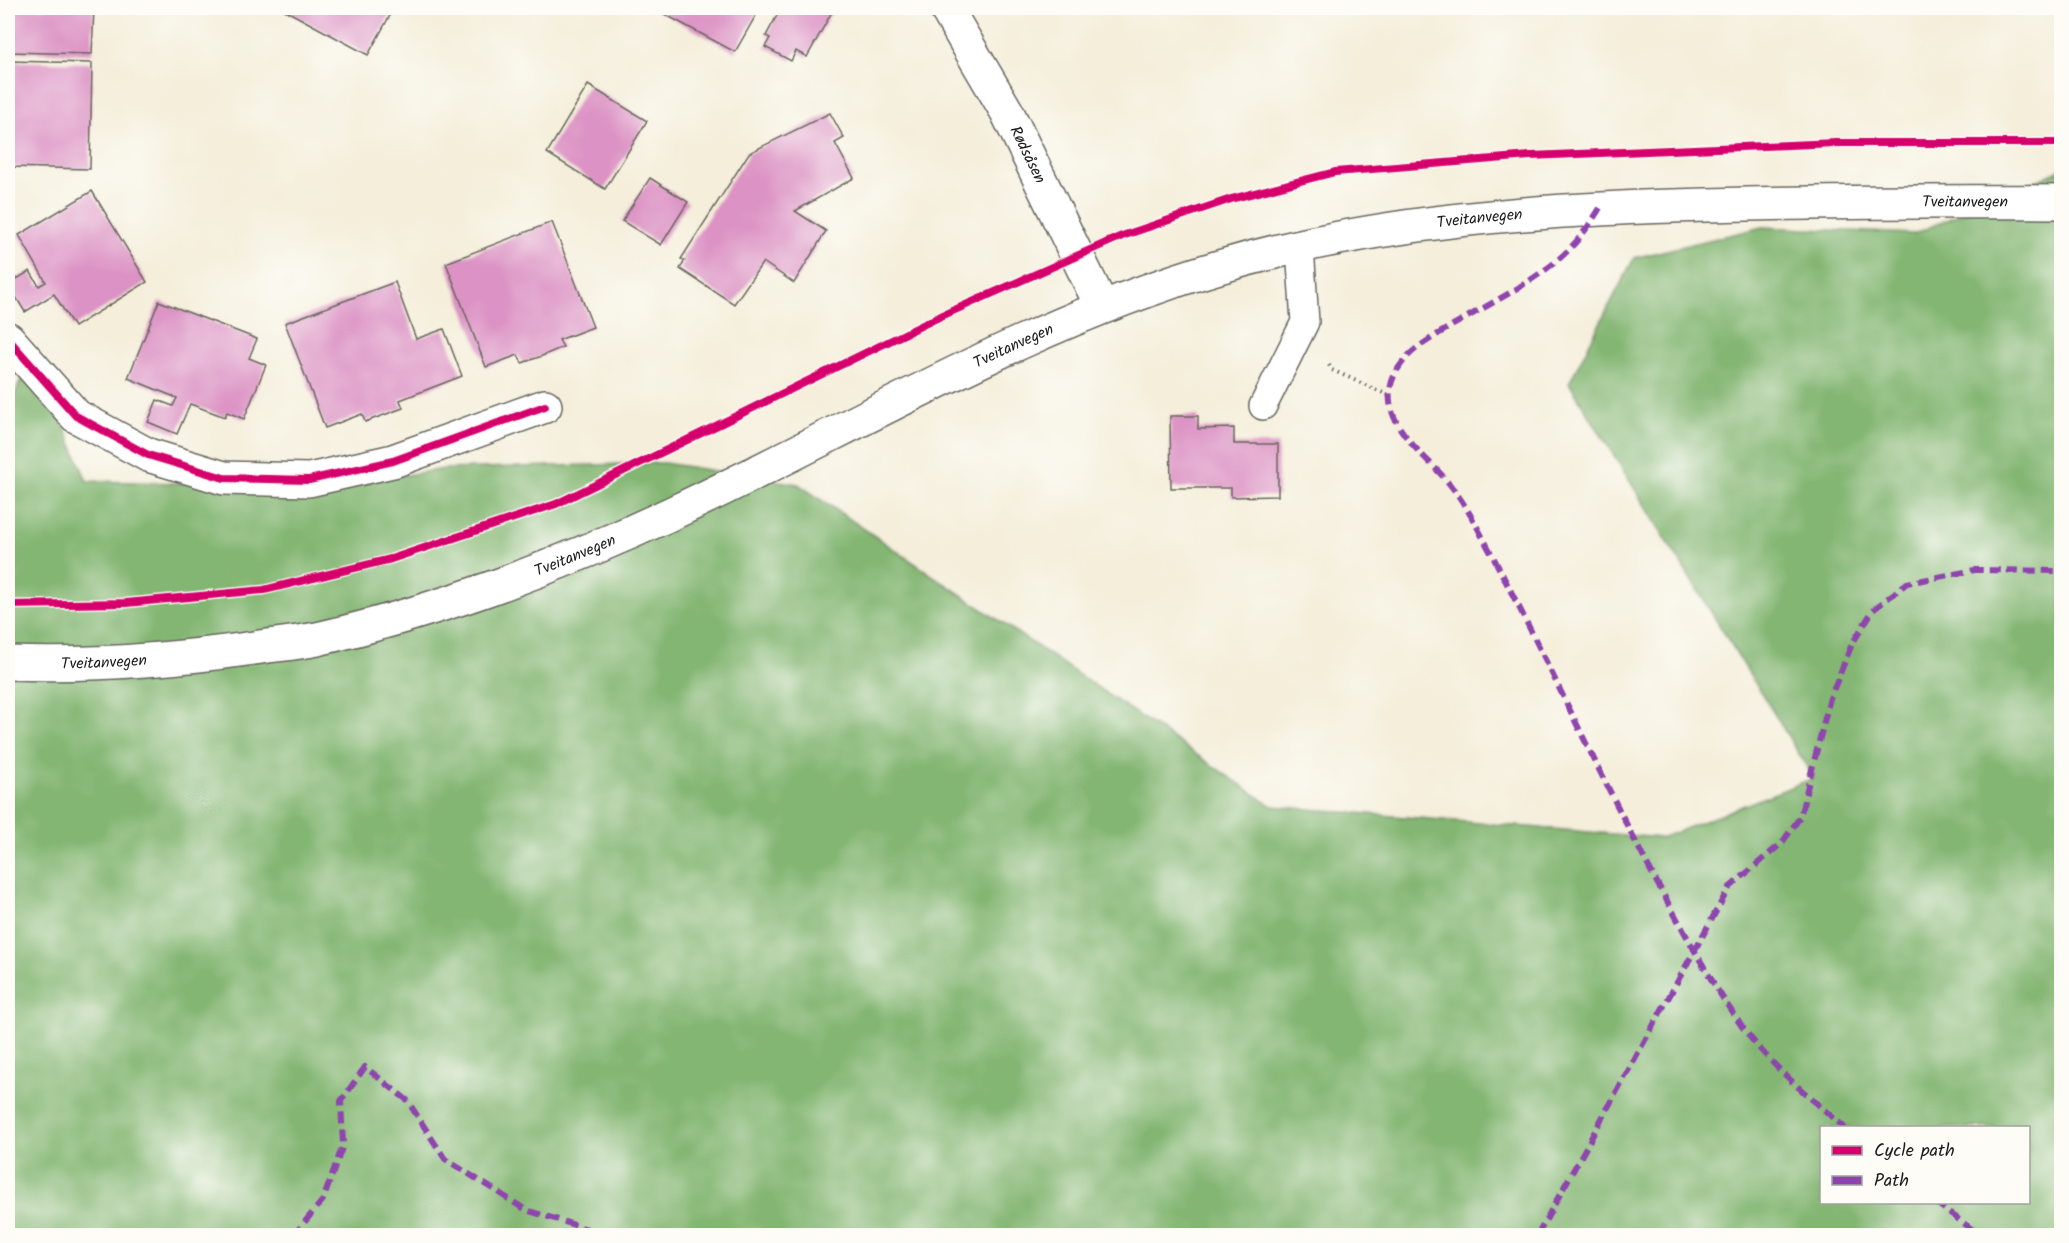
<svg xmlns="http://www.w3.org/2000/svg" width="2069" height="1243" font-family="Kalam,sans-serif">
<rect width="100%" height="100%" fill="#fdfcf7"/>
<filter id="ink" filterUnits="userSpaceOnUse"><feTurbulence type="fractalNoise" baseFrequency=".0167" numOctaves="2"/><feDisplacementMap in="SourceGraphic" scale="12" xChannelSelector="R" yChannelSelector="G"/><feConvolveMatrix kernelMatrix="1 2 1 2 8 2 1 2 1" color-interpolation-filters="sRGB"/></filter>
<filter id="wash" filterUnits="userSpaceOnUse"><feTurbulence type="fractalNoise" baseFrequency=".008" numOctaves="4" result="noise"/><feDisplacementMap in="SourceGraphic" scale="24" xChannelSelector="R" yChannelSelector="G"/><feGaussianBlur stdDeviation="1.35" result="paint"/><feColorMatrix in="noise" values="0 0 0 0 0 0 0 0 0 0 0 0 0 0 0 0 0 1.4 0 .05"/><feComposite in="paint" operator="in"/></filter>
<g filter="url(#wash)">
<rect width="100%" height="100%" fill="#f4eeda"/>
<!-- forest -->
<path fill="#83b672" stroke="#506947" stroke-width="1.5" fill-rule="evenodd" d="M 2061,170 L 2061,1235 L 8,1236 L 8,411 L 33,350 L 87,481 L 279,485 L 361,482 L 444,469 L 664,463 L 798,484 L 1272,806 L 1661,838 L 1814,778 L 1569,383 L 1634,258 L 1763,227 L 1914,234 ZM 1822,1128 L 2028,1128 L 2028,1202 L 1822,1202 Z"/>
<g id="blocks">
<!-- building -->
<g fill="#dc92c4">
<path d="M 9,8 L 94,8 L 92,54 L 8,52 Z"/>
<path d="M 281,8 L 394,8 L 368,55 Z"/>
<path d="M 653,8 L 760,8 L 735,52 Z"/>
<path d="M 781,8 L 834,8 L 807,57 L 796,51 L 791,61 L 765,47 L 770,38 L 766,36 Z"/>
<path d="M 8,61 L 92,63 L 90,169 L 8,167 Z"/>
<path d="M 588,85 L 647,121 L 605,189 L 547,153 Z"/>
<path d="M 830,113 L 844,138 L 835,143 L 854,178 L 795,211 L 826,231 L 794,283 L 763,262 L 734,304 L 680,269 L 685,260 L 681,259 L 749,153 Z"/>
<path d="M 650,178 L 688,202 L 661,245 L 622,221 Z"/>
<path d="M 92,191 L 147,282 L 74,327 L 54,294 L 25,312 L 8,284 L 30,271 L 39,286 L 46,282 L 19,235 Z"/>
<path d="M 552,222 L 593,327 L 559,340 L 563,347 L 542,356 L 522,363 L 518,355 L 486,367 L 446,263 Z"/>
<path d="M 395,282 L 416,339 L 444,329 L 462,376 L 400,400 L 403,408 L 365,422 L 362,414 L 325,428 L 285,323 Z"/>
<path d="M 159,301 L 257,339 L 249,358 L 266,365 L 244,419 L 227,412 L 225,417 L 190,404 L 177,434 L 148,422 L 157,400 L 173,406 L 177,398 L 128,378 Z"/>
<path d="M 1170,416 L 1198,416 L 1198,429 L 1234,428 L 1234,444 L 1278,444 L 1278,496 L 1231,497 L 1231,488 L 1171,488 Z"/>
</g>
</g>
</g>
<g filter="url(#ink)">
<use href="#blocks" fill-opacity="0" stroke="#68665e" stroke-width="1.5"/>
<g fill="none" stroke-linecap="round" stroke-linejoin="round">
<defs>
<path id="lane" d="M 1263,406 L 1305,322 L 1300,247"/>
<g id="street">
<path id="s1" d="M 946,8 L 1007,112 L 1102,307"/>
<path d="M 8,339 L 76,416 L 148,455 L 224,478 L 309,480 L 393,461 L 545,406"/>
</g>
<g id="secondary">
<path id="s2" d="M 8,663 C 90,666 172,660 254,648 C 275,645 297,643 317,639 C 443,610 565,564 681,509 C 859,425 1029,323 1219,267 C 1376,220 1544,209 1707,205 C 1825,202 1943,201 2062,202"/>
</g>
</defs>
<!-- lane casing -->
<use href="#lane" stroke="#68665e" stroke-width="30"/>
<!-- street casing -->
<use href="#street" stroke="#68665e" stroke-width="36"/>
<!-- secondary casing -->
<use href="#secondary" stroke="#68665e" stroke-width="36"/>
<!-- path -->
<path stroke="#68665e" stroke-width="4" stroke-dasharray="1.5 4.5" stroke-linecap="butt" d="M 1329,365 L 1332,370 L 1390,396"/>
<!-- lane -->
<use href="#lane" stroke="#fff" stroke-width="27"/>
<!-- street -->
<use href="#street" stroke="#fff" stroke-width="33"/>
<!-- secondary -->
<use href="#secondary" stroke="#fff" stroke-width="33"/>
<!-- quiet -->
<g stroke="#8e44ad" stroke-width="6" stroke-dasharray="12 6" stroke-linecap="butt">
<path d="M 1600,208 C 1589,226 1577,243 1560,258 C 1517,295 1463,315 1417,348 C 1406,356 1394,371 1391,385 C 1381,427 1429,457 1451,486 C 1467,506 1478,529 1490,551 C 1553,670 1607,793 1672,910 C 1694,949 1715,989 1741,1025 C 1769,1065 1809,1096 1845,1128"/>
<path d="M 1935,1202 L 1981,1236"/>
<path d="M 293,1236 L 323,1200 L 343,1145 L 341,1101 L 365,1067 L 407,1100 L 445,1159 L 526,1210 L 610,1236"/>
<path d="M 1537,1236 L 1729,888 L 1782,843 L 1800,817 L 1830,698 L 1852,644 L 1873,610 L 1907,583 L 1975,570 L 2062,571"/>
</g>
<defs>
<g id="cycleway">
<path d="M 8,339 L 76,416 L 148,455 L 224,478 L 309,480 L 393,461 L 545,406"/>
<path d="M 8,605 L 126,603 L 264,590 L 391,559 L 556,504 L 941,316 L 1122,236 L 1231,199 L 1335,172 L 1530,156 L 1836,143 L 2062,143"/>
</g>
</defs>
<!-- cycleway casing -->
<use href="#cycleway" stroke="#fdfcf7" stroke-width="11"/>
<!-- cycleway -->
<use href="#cycleway" stroke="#d6006c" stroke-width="8"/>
</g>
</g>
<g text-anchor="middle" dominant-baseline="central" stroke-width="5" stroke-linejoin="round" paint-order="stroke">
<!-- street labels -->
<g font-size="16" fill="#1c1c1c" stroke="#fdfcf7">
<text stroke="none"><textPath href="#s1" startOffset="168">Rødsåsen</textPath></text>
<text stroke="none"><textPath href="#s2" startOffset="2040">Tveitanvegen</textPath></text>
<text stroke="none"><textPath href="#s2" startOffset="1554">Tveitanvegen</textPath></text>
<text stroke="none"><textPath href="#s2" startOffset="1068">Tveitanvegen</textPath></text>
<text stroke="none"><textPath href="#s2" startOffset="582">Tveitanvegen</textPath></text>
<text stroke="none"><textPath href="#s2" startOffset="96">Tveitanvegen</textPath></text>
</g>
</g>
<!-- margin -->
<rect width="2069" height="1243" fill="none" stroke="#fdfcf7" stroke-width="30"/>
<!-- legend -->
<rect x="1820" y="1126" width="210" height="78" fill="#fdfcf7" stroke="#a3a29f" stroke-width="1.5"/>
<rect x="1832" y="1146" width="30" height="9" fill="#d6006c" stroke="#a3a29f" stroke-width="1.5"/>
<text x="1874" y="1156" font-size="18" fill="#1c1c1c">Cycle path</text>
<rect x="1832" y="1176" width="30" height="9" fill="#8e44ad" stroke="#a3a29f" stroke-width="1.5"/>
<text x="1874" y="1186" font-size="18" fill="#1c1c1c">Path</text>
</svg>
